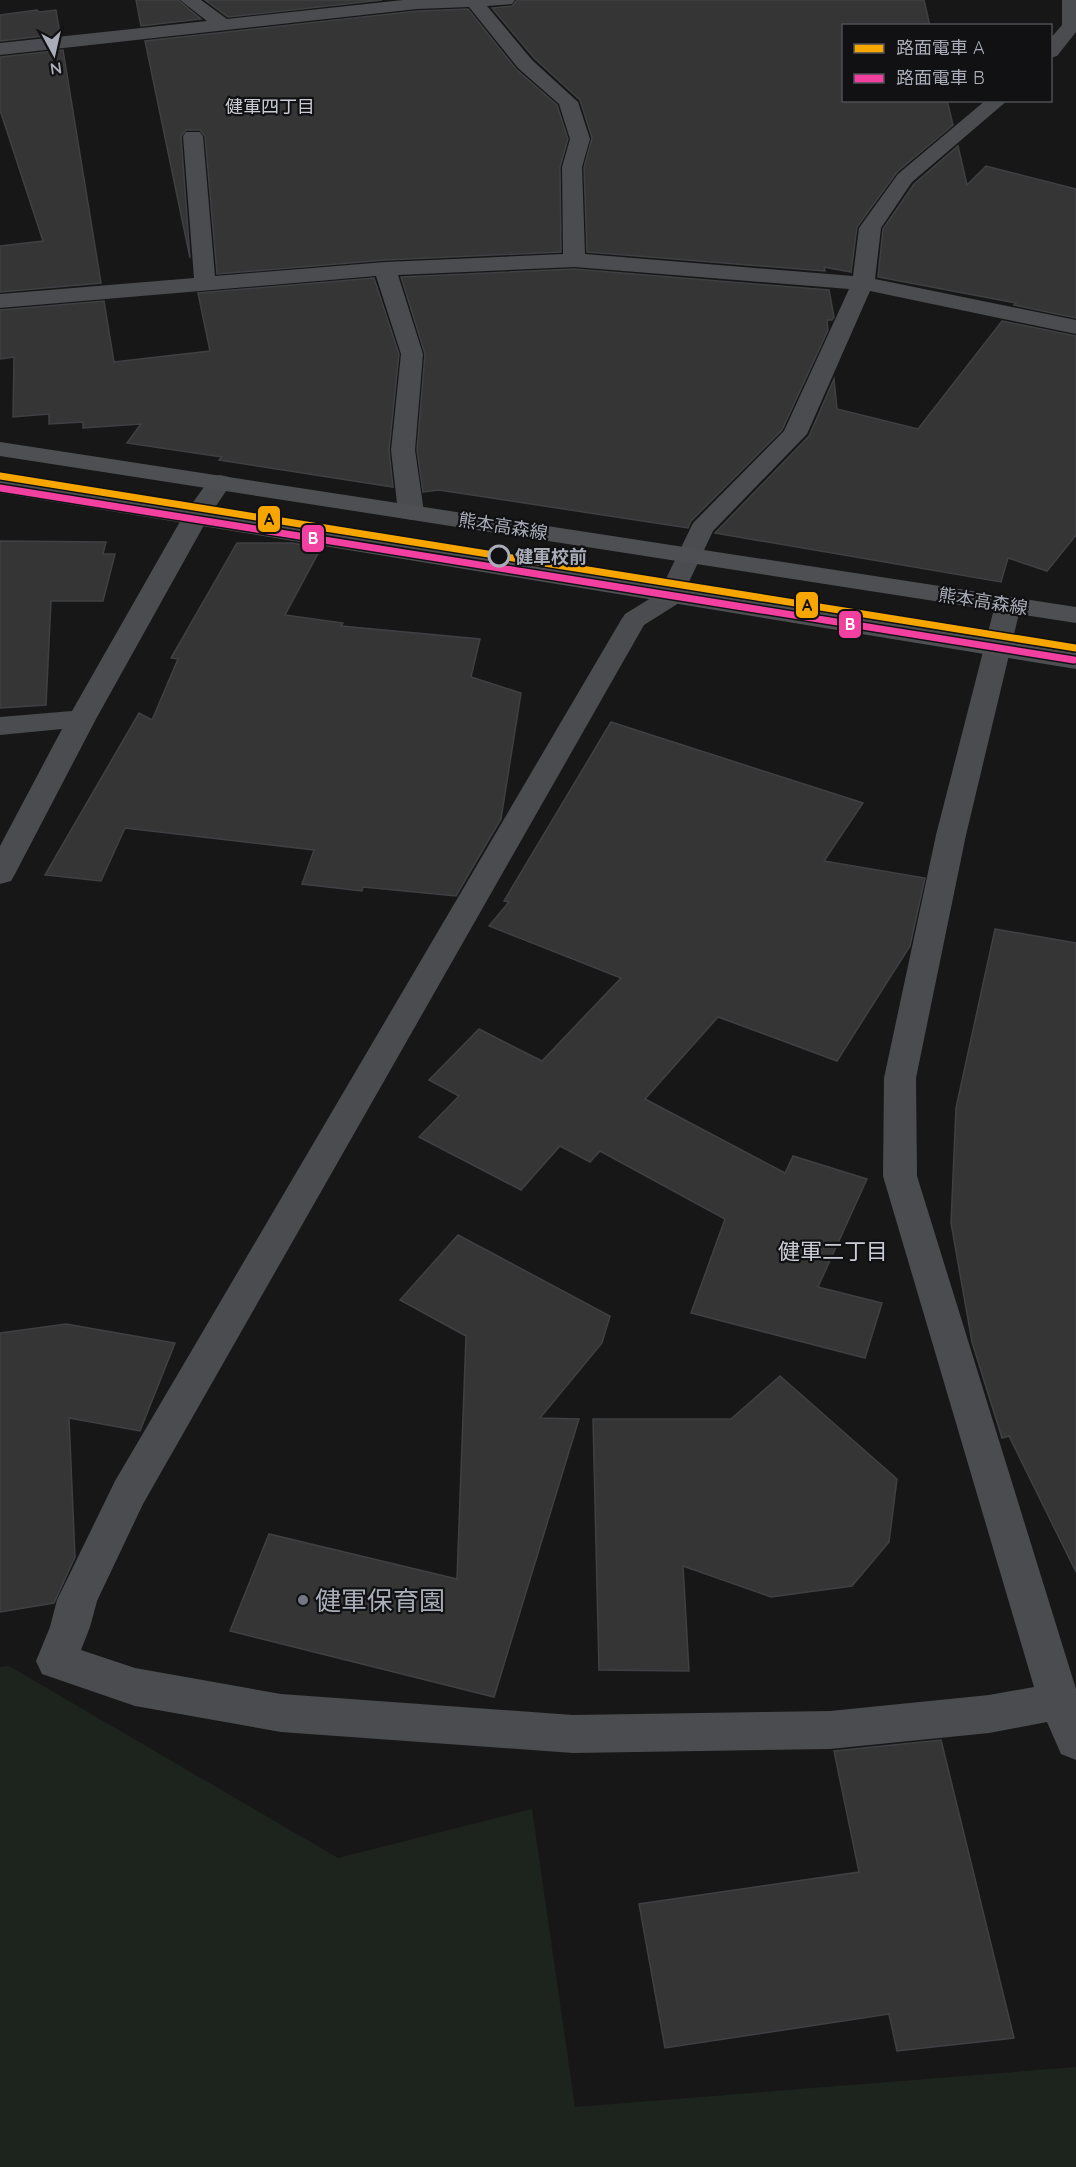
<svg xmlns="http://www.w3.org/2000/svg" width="1076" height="2167" font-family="Quicksand,'Noto Sans JP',sans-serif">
<rect width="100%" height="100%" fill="#171717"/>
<!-- green -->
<path fill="#1d241e" d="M 9,1666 L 338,1858 L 532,1809 L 575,2107 L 1076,2067 L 1076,2167 L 0,2167 L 0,1667 Z"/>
<!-- building -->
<g fill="#353536" stroke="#3f4043" stroke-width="1.5">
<path d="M 136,0 L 178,0 L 201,19 L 141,26 Z"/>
<path d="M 205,0 L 382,0 L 228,17 Z"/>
<path d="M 517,0 L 924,0 L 930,26 L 843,26 L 843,100 L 947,100 L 953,125 L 897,172 L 857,227 L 851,272 L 824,267 L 825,271 L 587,252 L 584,167 L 592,138 L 580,100 L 534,58 L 492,8 L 512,6 Z"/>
<path d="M 468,9 L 516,69 L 557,105 L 568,139 L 560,167 L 561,252 L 385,260 L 217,274 L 205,136 L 200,130 L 186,130 L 181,136 L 190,258 L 145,41 L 417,11 Z"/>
<path d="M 37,10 L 39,12 L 56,10 L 60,34 L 0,41 L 0,15 Z"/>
<path d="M 63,50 L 101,283 L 0,292 L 0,246 L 43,241 L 0,110 L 0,57 Z"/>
<path d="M 958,146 L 967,185 L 986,166 L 1076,189 L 1076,318 L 1014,305 L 1016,303 L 878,277 L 883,229 L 914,184 Z"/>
<path d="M 574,269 L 829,290 L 834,317 L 832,320 L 827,320 L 828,330 L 782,430 L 691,521 L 688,528 L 439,490 L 423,492 L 417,450 L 425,354 L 401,277 Z"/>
<path d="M 374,278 L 399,354 L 389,450 L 393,487 L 219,460 L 222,457 L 127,443 L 141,424 L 83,428 L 83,422 L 49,424 L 49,414 L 13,417 L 14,357 L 0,359 L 0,310 L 104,301 L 114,362 L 210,351 L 198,293 Z"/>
<path d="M 1002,321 L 1076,336 L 1076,535 L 1047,571 L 1008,558 L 1001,582 L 715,533 L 809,436 L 834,379 L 837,409 L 918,429 Z"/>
<path d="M 0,541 L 106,542 L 103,554 L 115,554 L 103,601 L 51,601 L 46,705 L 0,708 Z"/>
<path d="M 237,543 L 292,543 L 321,548 L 285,615 L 343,623 L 341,626 L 480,639 L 471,677 L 521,693 L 501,819 L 456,896 L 363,887 L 362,891 L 302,884 L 314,850 L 125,828 L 101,881 L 45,875 L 139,713 L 152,720 L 178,659 L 171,658 Z"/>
<path d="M 611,722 L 863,803 L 824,861 L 925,878 L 910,946 L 837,1061 L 718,1017 L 645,1099 L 785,1173 L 793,1156 L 867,1179 L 818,1287 L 882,1303 L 865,1358 L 691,1313 L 725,1219 L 600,1151 L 590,1162 L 560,1146 L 521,1190 L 419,1137 L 459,1096 L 429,1080 L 479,1029 L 542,1061 L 621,978 L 489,926 L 509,902 L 504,901 Z"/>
<path d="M 995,929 L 1076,943 L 1076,1572 L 1009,1436 L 1002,1438 L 972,1342 L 951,1223 L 956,1108 Z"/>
<path d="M 458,1235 L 610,1316 L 602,1343 L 540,1418 L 579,1419 L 494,1697 L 230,1631 L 269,1534 L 457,1579 L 466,1336 L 400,1300 Z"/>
<path d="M 66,1324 L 175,1343 L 140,1431 L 69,1418 L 75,1557 L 54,1603 L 0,1612 L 0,1333 Z"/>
<path d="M 780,1376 L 897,1479 L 889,1542 L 852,1586 L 771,1597 L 683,1566 L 689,1671 L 599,1670 L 593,1419 L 731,1419 Z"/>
<path d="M 941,1740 L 1014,2038 L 897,2051 L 889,2014 L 665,2048 L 639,1904 L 859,1872 L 834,1751 Z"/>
</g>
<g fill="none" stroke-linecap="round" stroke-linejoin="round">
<!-- street -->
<g fill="#4b4c50" fill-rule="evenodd">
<path d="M 180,0 L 201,0 L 227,19 L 403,0 L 515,0 L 512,4 L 487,6 L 532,60 L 578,102 L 590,139 L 582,167 L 585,254 L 853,276 L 859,228 L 898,174 L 986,100 L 1008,100 L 912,182 L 881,228 L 875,279 L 1076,320 L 1076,334 L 870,291 L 807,434 L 713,531 L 679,603 L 644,625 L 143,1504 L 97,1601 L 90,1627 L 81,1650 L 135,1668 L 281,1694 L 573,1715 L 830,1711 L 989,1695 L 1034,1687 L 883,1176 L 884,1078 L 936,835 L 995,605 L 999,599 L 1008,597 L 1017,599 L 1021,605 L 966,835 L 916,1078 L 917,1176 L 1076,1689 L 1076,1760 L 1061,1754 L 1047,1722 L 989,1733 L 830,1749 L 573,1753 L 281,1732 L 135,1706 L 42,1674 L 36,1661 L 50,1627 L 57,1600 L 115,1481 L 621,620 L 625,614 L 659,593 L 693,523 L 784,431 L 849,289 L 574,267 L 398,275 L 423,354 L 415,450 L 424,512 L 420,517 L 411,520 L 402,517 L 398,512 L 391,450 L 401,354 L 376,276 L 0,308 L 0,294 L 194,278 L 183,136 L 186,132 L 200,132 L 203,136 L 215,276 L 385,262 L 563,254 L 562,167 L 570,139 L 559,104 L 518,68 L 469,7 L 417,9 L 0,55 L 0,43 L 207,21 Z"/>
<path d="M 1062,0 L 1076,0 L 1076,32 L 1057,56 L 1050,58 L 1050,39 L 1062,25 Z"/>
<path d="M 220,475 L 229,477 L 232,482 L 208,518 L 96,719 L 15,874 L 11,881 L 0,884 L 0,846 L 62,729 L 0,735 L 0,717 L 72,711 L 182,518 L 211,477 Z"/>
</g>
<!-- primary -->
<g fill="#4d4f52" fill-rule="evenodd">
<path d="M 0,442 L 1076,607 L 1076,623 L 0,456 Z"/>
<path d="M 0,479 L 1076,653 L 1076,669 L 0,493 Z"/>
</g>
<defs>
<path id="tram-1" d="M 0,476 L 1076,648"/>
<path id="tram-2" d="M 0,488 L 1074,660"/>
</defs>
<!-- tram-1 casing -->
<use href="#tram-1" stroke="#111113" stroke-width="10"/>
<!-- tram-2 casing -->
<use href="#tram-2" stroke="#111113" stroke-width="10"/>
<!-- tram-1 -->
<use href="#tram-1" stroke="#f7a600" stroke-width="7"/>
<!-- tram-2 -->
<use href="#tram-2" stroke="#f240a1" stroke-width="7"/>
</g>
<!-- markers -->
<circle fill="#111113" stroke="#a8adb8" stroke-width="3" cx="499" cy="556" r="10"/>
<circle fill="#757880" stroke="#111113" stroke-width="2" cx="303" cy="1600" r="6"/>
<g text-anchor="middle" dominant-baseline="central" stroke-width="4.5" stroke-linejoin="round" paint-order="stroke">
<!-- far-neighbourhood labels -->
<g font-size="18" fill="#c9ccd4" stroke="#111113">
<text x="270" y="106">健軍四丁目</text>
</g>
<!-- far-street labels -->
<g font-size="18" fill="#a8adb8" stroke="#111113">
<text transform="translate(503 526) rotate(9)">熊本高森線</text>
<text transform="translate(983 601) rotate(9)">熊本高森線</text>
</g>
<!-- far-stop labels -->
<g font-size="18" font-weight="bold" fill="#a8adb8" stroke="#111113" text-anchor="start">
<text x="515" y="556">健軍校前</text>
</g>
<!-- neighbourhood labels -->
<g font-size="22" fill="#c9ccd4" stroke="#111113">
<text x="833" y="1251">健軍二丁目</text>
</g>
<!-- near-poi labels -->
<g font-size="26" fill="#a8adb8" stroke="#111113" text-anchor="start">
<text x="315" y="1600">健軍保育園</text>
</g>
</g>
<g stroke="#111113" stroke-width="2">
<rect x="257" y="505" width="24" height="28" rx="6" fill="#f7a600"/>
<rect x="301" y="524" width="24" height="29" rx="6" fill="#f240a1"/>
<rect x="795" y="591" width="24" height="28" rx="6" fill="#f7a600"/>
<rect x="838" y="610" width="24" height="29" rx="6" fill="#f240a1"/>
</g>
<g font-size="16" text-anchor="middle" font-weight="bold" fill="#fff">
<text x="313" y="544">B</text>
<text x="850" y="630">B</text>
</g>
<g font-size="16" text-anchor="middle" font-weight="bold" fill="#111">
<text x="269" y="525">A</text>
<text x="807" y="611">A</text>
</g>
<!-- legend -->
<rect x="842" y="24" width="210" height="78" fill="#111113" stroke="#4d4f55" stroke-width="1.5"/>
<rect x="854" y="44" width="30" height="9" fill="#f7a600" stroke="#4d4f55" stroke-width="1.5"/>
<text x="896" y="54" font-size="18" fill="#a8adb8">路面電車 A</text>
<rect x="854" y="74" width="30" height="9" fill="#f240a1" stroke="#4d4f55" stroke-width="1.5"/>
<text x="896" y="84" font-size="18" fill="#a8adb8">路面電車 B</text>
<!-- north arrow -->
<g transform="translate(54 54) rotate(172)" stroke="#111113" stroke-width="4.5" paint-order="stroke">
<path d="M0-4.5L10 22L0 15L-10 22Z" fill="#a8adb8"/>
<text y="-9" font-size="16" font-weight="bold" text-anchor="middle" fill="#a8adb8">N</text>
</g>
</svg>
